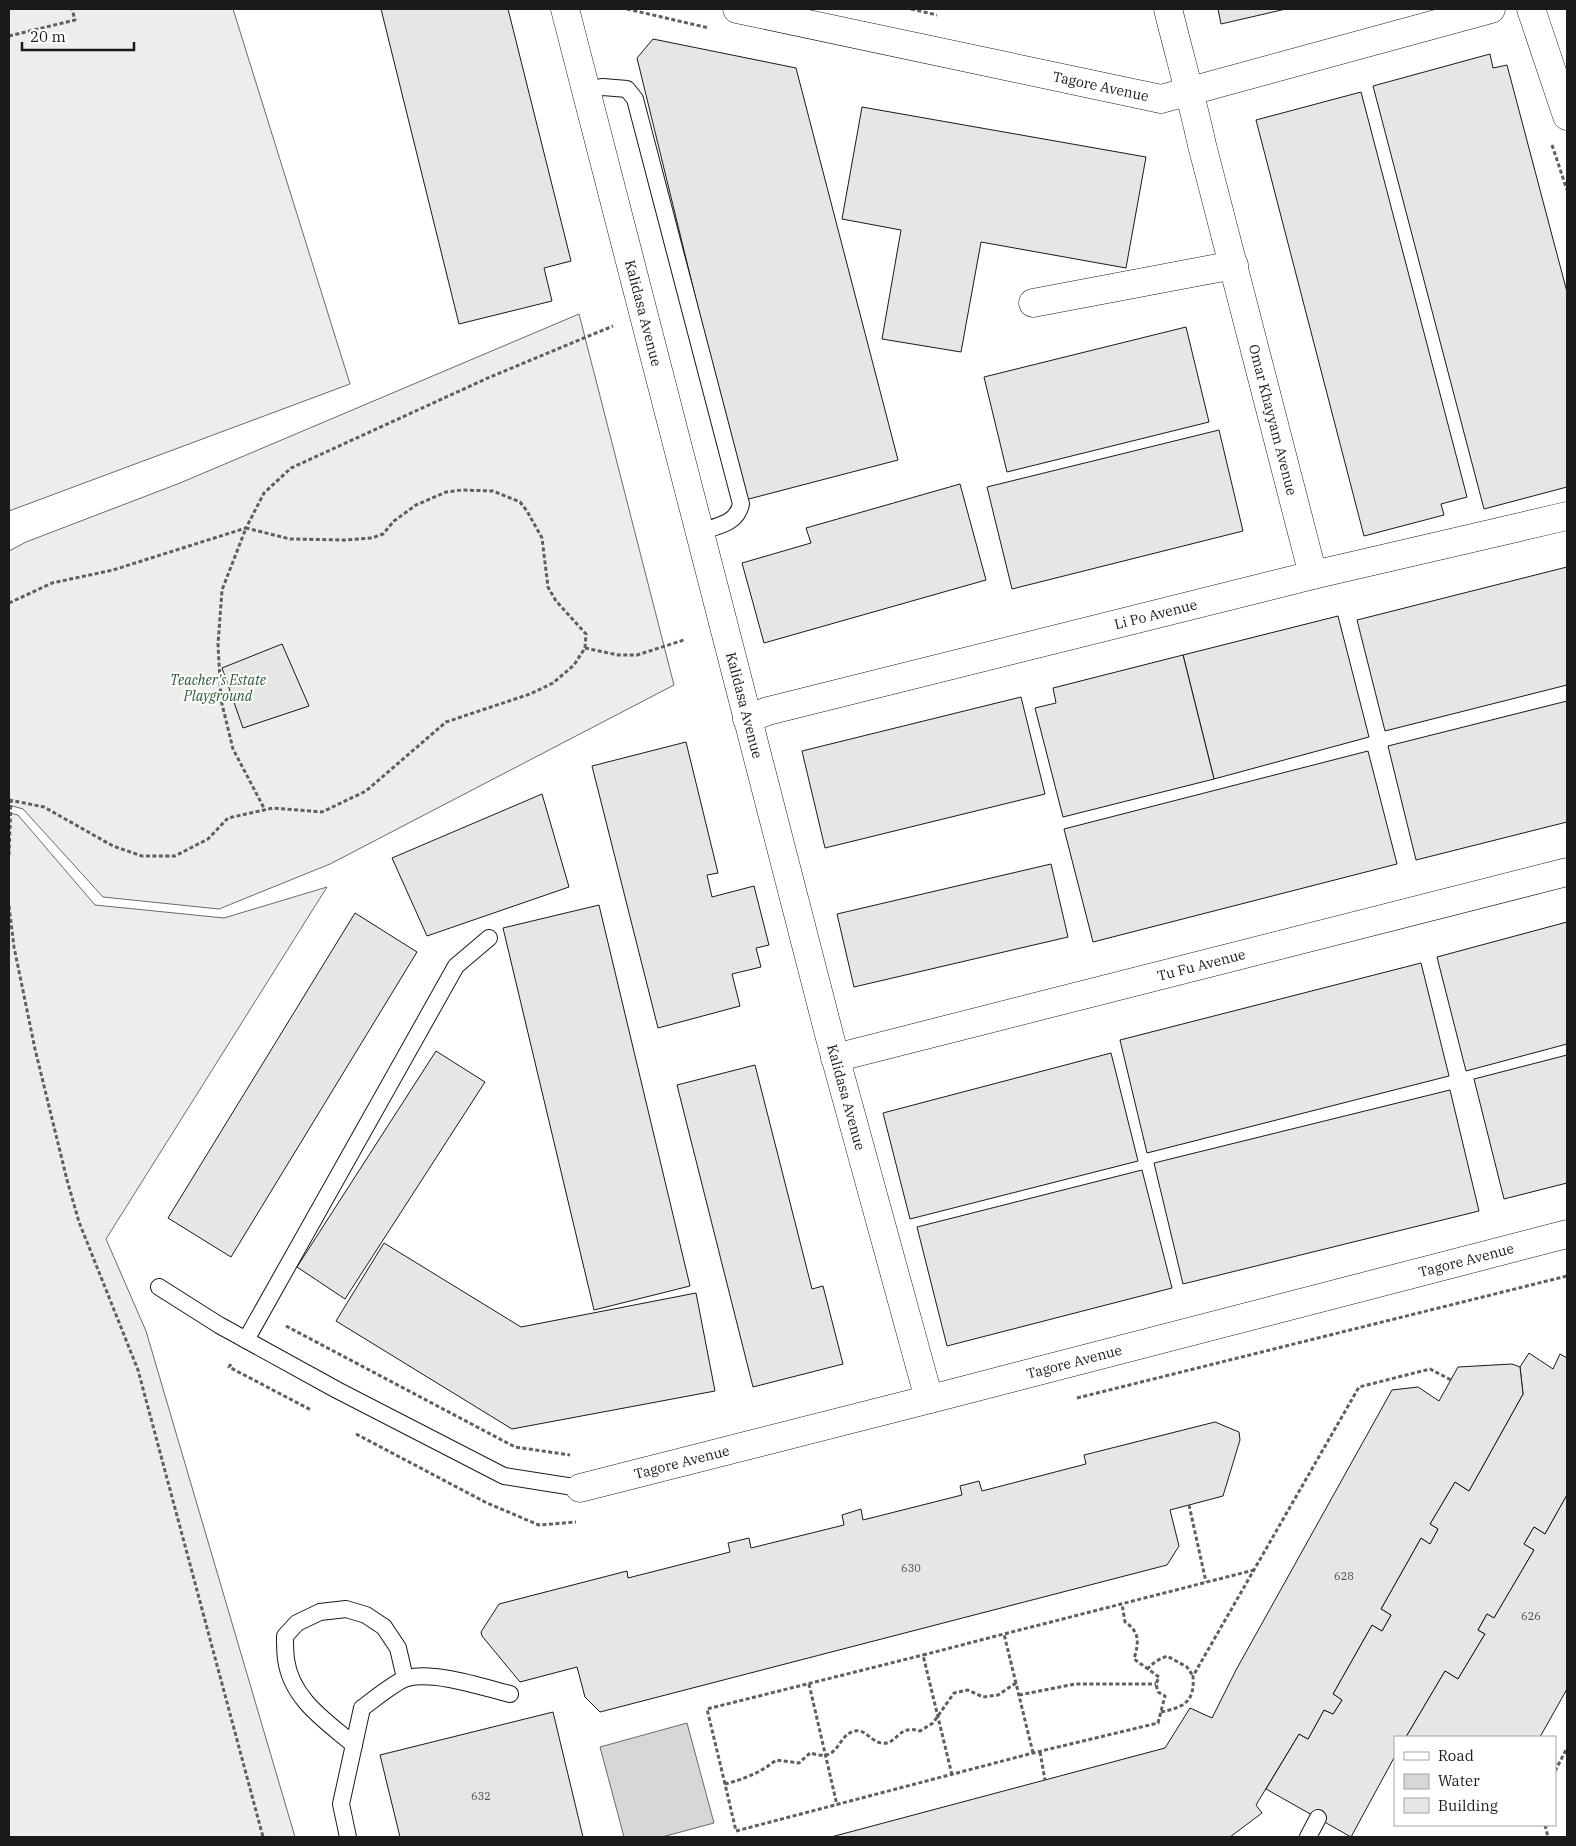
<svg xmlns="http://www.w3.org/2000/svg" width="1576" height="1846" font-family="'IBM Plex Serif',serif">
<rect width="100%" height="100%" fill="#fff"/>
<!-- built -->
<g fill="#ededed" stroke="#6a6a6a">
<path d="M 9,9 L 233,9 L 350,384 L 9,511 Z"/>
<path d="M 579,314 L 674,685 L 330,864 L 219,909 L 103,897 L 23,809 L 9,805 L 9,551 L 26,542 L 180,483 Z"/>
<path d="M 9,813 L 18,815 L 95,905 L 224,918 L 327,887 L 106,1239 L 146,1331 L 295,1837 L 9,1837 Z"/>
</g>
<!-- water -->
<path fill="#d7d7d7" stroke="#6a6a6a" d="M 687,1723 L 714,1823 L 662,1837 L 624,1837 L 600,1747 Z"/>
<!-- building -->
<g fill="#e6e6e6" stroke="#1a1a1a">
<path d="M 381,9 L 508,9 L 571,261 L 544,268 L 552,301 L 459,324 Z"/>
<path d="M 1218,9 L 1286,9 L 1221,24 Z"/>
<path d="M 653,39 L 796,68 L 898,460 L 745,500 L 637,58 Z"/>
<path d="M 1490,54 L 1493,68 L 1507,65 L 1567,292 L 1567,487 L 1484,509 L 1373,86 Z"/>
<path d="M 1361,92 L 1467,497 L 1441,504 L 1444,515 L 1364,536 L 1256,120 Z"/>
<path d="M 862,107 L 1146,157 L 1126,268 L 981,242 L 961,352 L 882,339 L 901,230 L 842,219 Z"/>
<path d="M 1186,327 L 1209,422 L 1007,472 L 984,377 Z"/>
<path d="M 1219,430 L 1243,531 L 1012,589 L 987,487 Z"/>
<path d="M 960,484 L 986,580 L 764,643 L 742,563 L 811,543 L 806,528 Z"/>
<path d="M 1567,567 L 1567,685 L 1385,731 L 1357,620 Z"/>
<path d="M 1338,616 L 1369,737 L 1214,779 L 1183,655 Z"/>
<path d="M 282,644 L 309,706 L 243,728 L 222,668 Z"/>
<path d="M 1183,655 L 1214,779 L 1063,817 L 1035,708 L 1056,703 L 1053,688 Z"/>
<path d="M 1021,697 L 1045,794 L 825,848 L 802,751 Z"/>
<path d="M 1567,701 L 1567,822 L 1416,860 L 1388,746 Z"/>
<path d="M 686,742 L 718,873 L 707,875 L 712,897 L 754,886 L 769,945 L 756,948 L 761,967 L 732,974 L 740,1006 L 658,1028 L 592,766 Z"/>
<path d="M 1368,751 L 1397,864 L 1093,942 L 1064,829 Z"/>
<path d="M 542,794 L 569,887 L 427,936 L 392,858 Z"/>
<path d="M 1051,864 L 1068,937 L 854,987 L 837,914 Z"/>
<path d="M 599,905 L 690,1286 L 594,1310 L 503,928 Z"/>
<path d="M 355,913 L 417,952 L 231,1257 L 168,1218 Z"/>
<path d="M 1567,922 L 1567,1044 L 1466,1071 L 1437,957 Z"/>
<path d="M 1421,963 L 1449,1076 L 1147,1153 L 1120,1040 Z"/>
<path d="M 436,1051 L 485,1082 L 345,1299 L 297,1267 Z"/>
<path d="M 1111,1053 L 1138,1161 L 910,1219 L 883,1113 Z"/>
<path d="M 1567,1055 L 1567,1183 L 1504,1199 L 1474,1079 Z"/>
<path d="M 755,1065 L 812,1289 L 823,1286 L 843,1364 L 753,1387 L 677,1085 Z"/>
<path d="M 1450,1090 L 1479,1211 L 1183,1284 L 1154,1163 Z"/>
<path d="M 1142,1170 L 1172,1288 L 947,1346 L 917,1227 Z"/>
<path d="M 384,1243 L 521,1327 L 696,1293 L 715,1391 L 512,1429 L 336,1321 Z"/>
<path d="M 1529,1353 L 1553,1369 L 1560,1354 L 1567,1358 L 1567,1495 L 1545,1534 L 1534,1527 L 1524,1544 L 1534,1550 L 1494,1618 L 1487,1614 L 1478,1630 L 1485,1634 L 1458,1679 L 1445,1671 L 1406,1737 L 1395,1737 L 1395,1756 L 1351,1837 L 1266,1789 L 1299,1734 L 1308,1739 L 1324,1710 L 1333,1714 L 1342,1700 L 1333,1694 L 1372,1625 L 1382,1631 L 1391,1615 L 1381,1609 L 1421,1538 L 1430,1544 L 1438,1529 L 1430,1524 L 1455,1482 L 1469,1491 L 1523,1394 L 1520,1367 Z"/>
<path d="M 1512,1364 L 1520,1367 L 1523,1394 L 1469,1491 L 1455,1482 L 1430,1524 L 1438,1529 L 1430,1544 L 1421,1538 L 1381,1609 L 1391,1615 L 1382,1631 L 1372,1625 L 1333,1694 L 1342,1700 L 1333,1714 L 1324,1710 L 1308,1739 L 1299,1734 L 1256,1805 L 1262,1813 L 1230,1837 L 831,1837 L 1165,1748 L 1190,1708 L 1212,1718 L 1236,1670 L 1392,1390 L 1418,1387 L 1439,1401 L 1458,1367 Z"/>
<path d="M 1215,1422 L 1239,1432 L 1240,1440 L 1223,1496 L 1170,1510 L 1179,1546 L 1167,1565 L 600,1712 L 585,1697 L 577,1667 L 520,1682 L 482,1636 L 481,1632 L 499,1604 L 627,1571 L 628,1578 L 730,1552 L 728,1543 L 749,1538 L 751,1548 L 844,1525 L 842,1515 L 861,1509 L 863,1520 L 962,1495 L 960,1486 L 979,1481 L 982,1491 L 1086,1464 L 1084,1455 Z"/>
<path d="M 1567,1495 L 1567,1689 L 1540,1737 L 1406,1737 L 1445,1671 L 1458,1679 L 1485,1634 L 1478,1630 L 1487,1614 L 1494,1618 L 1534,1550 L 1524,1544 L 1534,1527 L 1545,1534 Z"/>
<path d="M 553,1712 L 583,1837 L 400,1837 L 380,1755 Z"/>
</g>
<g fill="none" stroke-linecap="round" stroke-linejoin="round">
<defs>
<g id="service">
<path d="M 585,90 L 603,87 L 627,89 L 635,99 L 741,504 C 737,524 717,526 699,532"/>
<path d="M 159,1287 L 219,1325 L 337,1390 L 504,1476 L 580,1488"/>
<path d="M 246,1340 L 456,966 L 489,938"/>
<path d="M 354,1745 C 326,1721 291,1699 286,1659 C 285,1652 285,1644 285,1636 L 297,1623 L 320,1612 L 346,1609 L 366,1615 L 384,1627 L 398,1648 L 405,1678"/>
<path d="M 348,1837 L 341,1804 L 362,1708 C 372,1701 396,1681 407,1678 C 435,1671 482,1687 510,1694"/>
<path d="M 1308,1837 L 1318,1818"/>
</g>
<g id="minor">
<path id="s1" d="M 565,9 L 830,1038 L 929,1399"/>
<path id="s2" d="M 737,9 L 1161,99 L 1491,9"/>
<path id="s3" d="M 1168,9 C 1179,54 1192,99 1202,145 L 1313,575"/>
<path d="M 1531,9 L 1567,116"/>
<path d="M 1033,303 L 1234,265"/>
<path id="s4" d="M 747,719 L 768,711 L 1313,575 L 1567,516"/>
<path id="s5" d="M 835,1058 L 1567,872"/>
<path id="s6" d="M 580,1488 L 942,1396 L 1567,1234"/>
</g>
</defs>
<!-- service casing -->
<use href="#service" stroke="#1a1a1a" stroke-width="18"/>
<!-- minor casing -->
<use href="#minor" stroke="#1a1a1a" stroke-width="29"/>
<!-- path -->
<g stroke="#5f5f5f" stroke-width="3" stroke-dasharray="4 2.5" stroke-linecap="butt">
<path d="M 627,9 L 709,28"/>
<path d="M 911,9 L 937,15"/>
<path d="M 9,36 L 75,20 L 72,9"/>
<path d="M 1552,145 L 1567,190"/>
<path d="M 9,603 L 52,583 L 113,570 L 246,528 L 264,493 L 291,468 L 490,377 L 613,326"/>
<path d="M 585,648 L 618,655 L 637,655 L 684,640"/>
<path d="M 9,800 L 44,807 L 113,846 L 142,856 L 175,856 L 208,839 L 228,818 L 273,808 L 322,812 L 366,791 L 446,722 L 530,694 L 553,683 L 574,665 L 585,648 L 586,634 L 556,601 L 548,587 L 542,538 L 527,511 L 520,502 L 493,491 L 462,490 L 446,492 L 416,505 L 394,521 L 383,534 L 372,538 L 346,540 L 290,539 L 246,528 L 222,590 L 218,644 L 221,700 L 233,749 L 265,810"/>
<path d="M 9,855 L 11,801"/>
<path d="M 9,906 L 14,947 L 35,1049 L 67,1180 L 79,1222 L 138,1370 L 263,1837"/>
<path d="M 286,1326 L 515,1447 L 570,1455"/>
<path d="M 231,1364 L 229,1367 L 311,1410"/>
<path d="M 1077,1398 L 1567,1276"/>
<path d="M 356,1434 L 487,1503 L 539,1525 L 576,1522"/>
<path d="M 1189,1505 L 1206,1582"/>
<path d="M 1147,1669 L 1156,1661 L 1167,1656 L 1187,1667 L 1193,1676"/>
<path d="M 1016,1683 L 998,1695 L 983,1697 L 968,1690 L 954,1693 L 933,1723 L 920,1731 C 897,1724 898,1745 882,1743 C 871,1742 866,1729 855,1731 C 840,1734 840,1752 826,1755 C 821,1756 814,1754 810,1753 L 799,1763 L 776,1760 C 760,1773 744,1779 725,1784 L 736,1831 L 1033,1753 L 1158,1723 L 1165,1696 L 1158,1692 L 1156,1684 L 1159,1677 L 1134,1659 C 1139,1642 1140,1632 1125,1622 L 1122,1604"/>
<path d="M 809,1684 L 837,1805"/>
<path d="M 1019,1695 L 1075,1684 L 1156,1684"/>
<path d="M 1161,1712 C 1184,1707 1195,1702 1193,1676 L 1359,1387 L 1430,1369 L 1451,1380"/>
<path d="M 1040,1752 L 1045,1780"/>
<path d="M 1033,1753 L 1004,1634 L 1254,1570"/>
<path d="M 1555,1771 L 1567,1748"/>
<path d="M 952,1775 L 923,1655 L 1004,1634"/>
<path d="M 725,1784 L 707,1709 L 923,1655"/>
<path d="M 1545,1825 L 1548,1837"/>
</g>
<!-- service -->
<use href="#service" stroke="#fff" stroke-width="16"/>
<!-- minor -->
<use href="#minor" stroke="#fff" stroke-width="28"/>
</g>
<g text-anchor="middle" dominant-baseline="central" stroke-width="4" stroke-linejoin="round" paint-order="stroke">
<!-- number labels -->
<g font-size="11" fill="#4d4d4d">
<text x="911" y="1568">630</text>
<text x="1344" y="1576">628</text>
<text x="1531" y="1616">626</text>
<text x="481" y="1796">632</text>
</g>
<!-- street labels -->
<g font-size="14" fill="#1a1a1a" stroke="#fff">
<text stroke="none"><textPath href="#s2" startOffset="372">Tagore Avenue</textPath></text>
<text stroke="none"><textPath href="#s1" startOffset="314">Kalidasa Avenue</textPath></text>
<text stroke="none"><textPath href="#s3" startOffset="424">Omar Khayyam Avenue</textPath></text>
<text stroke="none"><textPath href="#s4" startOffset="422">Li Po Avenue</textPath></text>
<text stroke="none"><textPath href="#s1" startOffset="719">Kalidasa Avenue</textPath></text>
<text stroke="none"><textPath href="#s5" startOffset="378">Tu Fu Avenue</textPath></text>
<text stroke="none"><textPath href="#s1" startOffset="1124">Kalidasa Avenue</textPath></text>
<text stroke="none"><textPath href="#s6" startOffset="915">Tagore Avenue</textPath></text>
<text stroke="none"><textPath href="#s6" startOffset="510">Tagore Avenue</textPath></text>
<text stroke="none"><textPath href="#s6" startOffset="105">Tagore Avenue</textPath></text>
</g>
<!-- park labels -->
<g font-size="14" font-style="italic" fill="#2b5a34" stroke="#fff">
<text x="218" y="680">Teacher's Estate<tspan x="218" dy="16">Playground</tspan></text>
</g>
</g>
<!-- border -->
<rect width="1576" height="1846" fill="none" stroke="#1a1a1a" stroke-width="20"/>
<!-- legend -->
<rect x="1394" y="1736" width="162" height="90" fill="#ffffff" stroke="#a3a3a3"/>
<rect x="1404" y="1752" width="25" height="8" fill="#ffffff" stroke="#a3a3a3"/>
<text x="1438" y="1761" font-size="15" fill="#1a1a1a">Road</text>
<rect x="1404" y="1774" width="25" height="15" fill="#d7d7d7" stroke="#a3a3a3"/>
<text x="1438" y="1786" font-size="15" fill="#1a1a1a">Water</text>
<rect x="1404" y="1798" width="25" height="15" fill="#e6e6e6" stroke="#a3a3a3"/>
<text x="1438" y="1811" font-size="15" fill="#1a1a1a">Building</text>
<!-- scale -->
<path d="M22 42v8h112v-8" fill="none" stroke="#1a1a1a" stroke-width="2.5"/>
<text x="30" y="42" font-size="15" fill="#1a1a1a" stroke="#ffffff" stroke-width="4" paint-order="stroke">20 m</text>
</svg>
